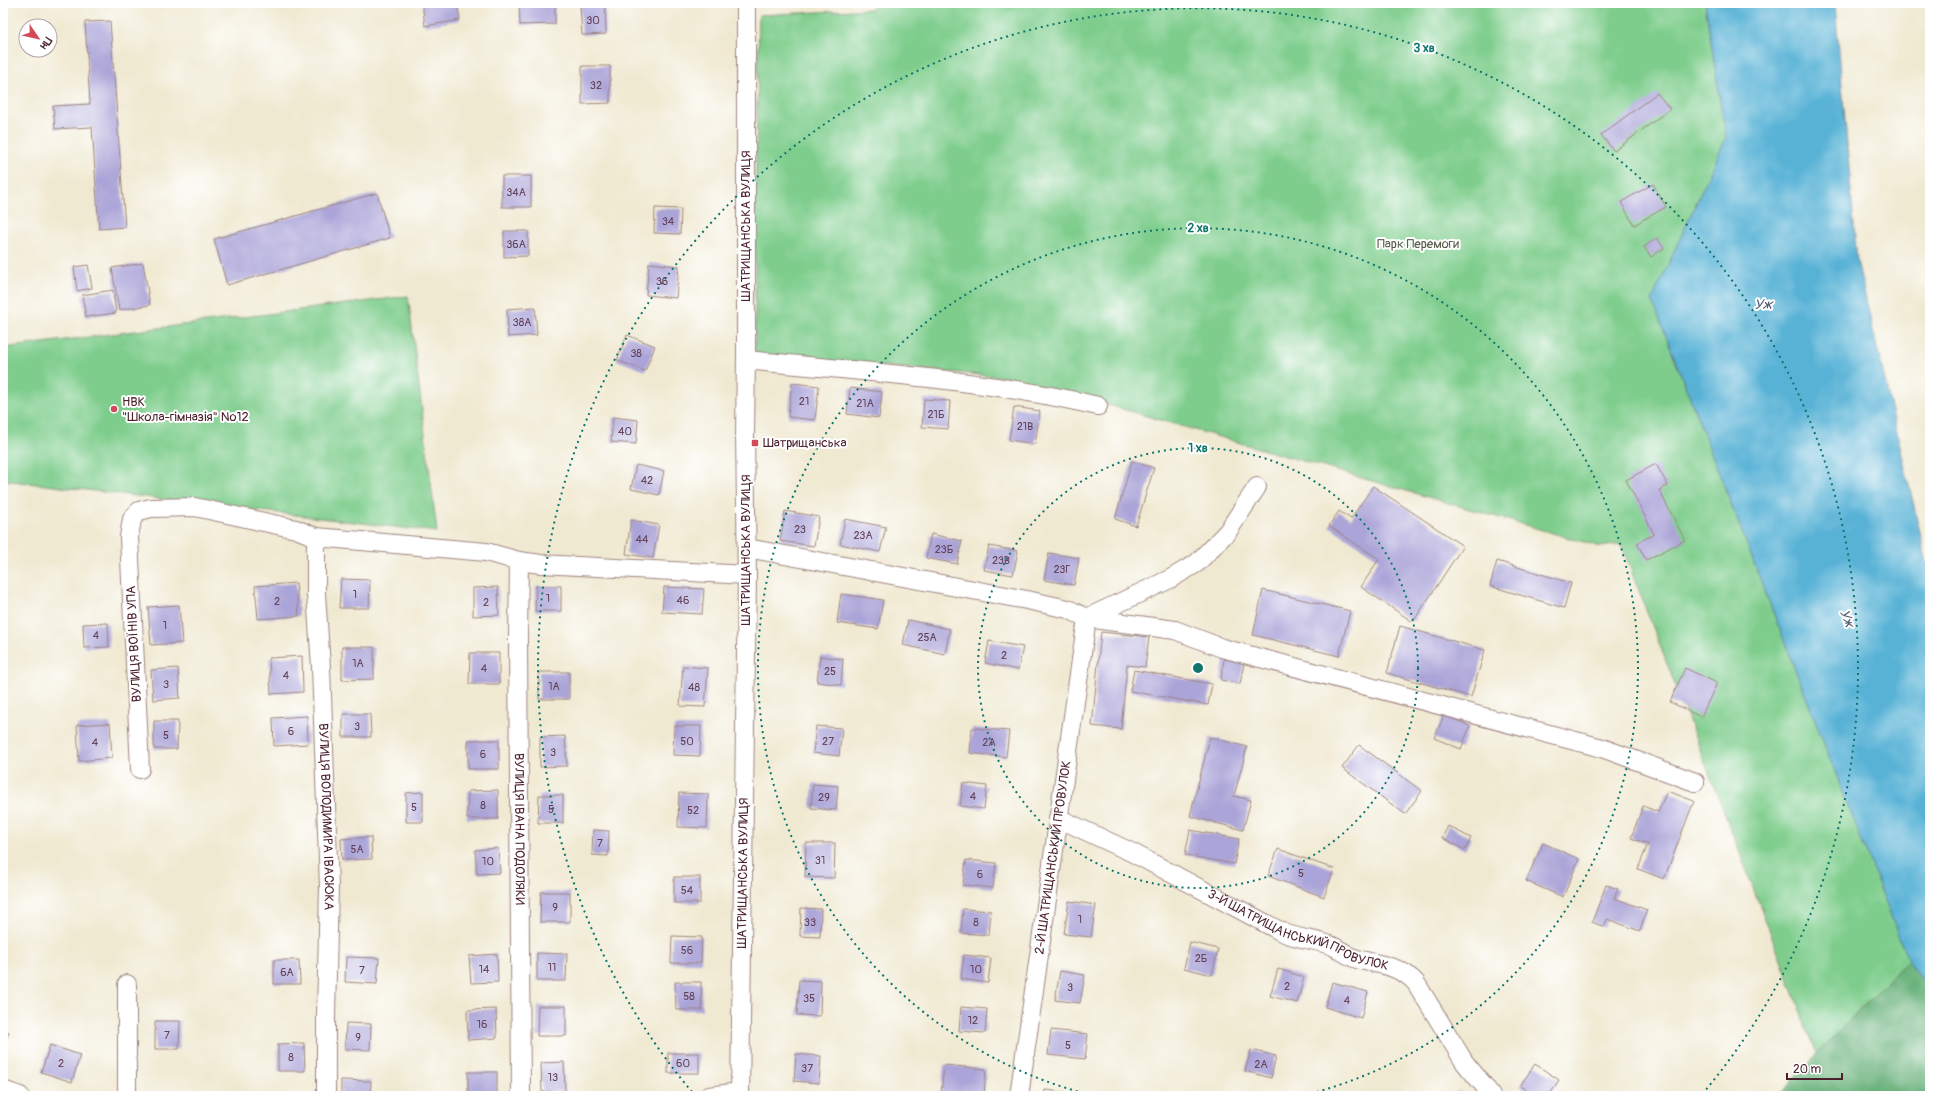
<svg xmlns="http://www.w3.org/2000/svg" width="1933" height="1099" font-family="Pangolin,sans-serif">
<rect width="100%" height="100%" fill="#fff"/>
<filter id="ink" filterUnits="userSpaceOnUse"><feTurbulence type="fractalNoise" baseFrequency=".025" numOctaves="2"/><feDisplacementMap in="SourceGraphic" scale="8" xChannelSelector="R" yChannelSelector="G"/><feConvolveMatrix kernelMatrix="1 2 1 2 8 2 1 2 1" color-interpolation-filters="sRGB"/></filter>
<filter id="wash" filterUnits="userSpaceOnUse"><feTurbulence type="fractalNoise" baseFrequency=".012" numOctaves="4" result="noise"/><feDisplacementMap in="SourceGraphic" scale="16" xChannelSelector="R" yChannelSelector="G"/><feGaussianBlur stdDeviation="0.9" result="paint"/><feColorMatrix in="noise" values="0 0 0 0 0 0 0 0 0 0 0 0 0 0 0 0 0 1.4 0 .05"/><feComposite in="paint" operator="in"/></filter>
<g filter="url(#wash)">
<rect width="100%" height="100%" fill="#f0e9d1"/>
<!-- green -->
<g fill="#7ecd8c" stroke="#64765c">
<path d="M 873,3 L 1705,3 L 1726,138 L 1652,300 L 1908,960 L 1817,1054 L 1621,544 L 1601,547 L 1015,378 L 755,355 L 755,208 L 759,15 L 873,9 Z"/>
<path d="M 408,296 L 437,532 L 3,480 L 3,348 Z"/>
</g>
<!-- forest -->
<path fill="#66b078" stroke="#586852" d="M 1908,960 L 1930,991 L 1930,1096 L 1777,1096 Z"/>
<!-- water -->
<path fill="#59b2d6" stroke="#526880" d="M 1705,3 L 1835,3 L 1857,261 L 1930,575 L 1930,991 L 1908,960 L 1652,300 L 1726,138 Z"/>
<g id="blocks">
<!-- building -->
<g fill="#aba4d8">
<path d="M 422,3 L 457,3 L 460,20 L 425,26 Z"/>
<path d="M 519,3 L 555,3 L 555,24 L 520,25 Z"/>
<path d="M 605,4 L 606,34 L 582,35 L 580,5 Z"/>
<path d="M 110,21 L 125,227 L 99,229 L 92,127 L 55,129 L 53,106 L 90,104 L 85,22 Z"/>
<path d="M 582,66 L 610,66 L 610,103 L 582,104 Z"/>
<path d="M 1657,93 L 1670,109 L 1614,151 L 1601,135 Z"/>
<rect x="502" y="176" width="29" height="31"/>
<path d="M 1653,184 L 1666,207 L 1634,225 L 1621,202 Z"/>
<path d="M 377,193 L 390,238 L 227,285 L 214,239 Z"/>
<path d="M 655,208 L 681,209 L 680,234 L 654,233 Z"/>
<path d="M 504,231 L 528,231 L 528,256 L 504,257 Z"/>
<path d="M 1657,238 L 1664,248 L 1651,257 L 1644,247 Z"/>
<path d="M 143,263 L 150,305 L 119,310 L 112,268 Z"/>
<path d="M 649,263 L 679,266 L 676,298 L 646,295 Z"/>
<path d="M 88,265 L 92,288 L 77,291 L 74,267 Z"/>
<path d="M 113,290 L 116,313 L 86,317 L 82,295 Z"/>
<path d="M 535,307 L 537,335 L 508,337 L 507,309 Z"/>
<path d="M 627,335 L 655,346 L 645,371 L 617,360 Z"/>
<path d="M 792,383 L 819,386 L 815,420 L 788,417 Z"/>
<path d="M 850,388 L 882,392 L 879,418 L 847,414 Z"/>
<path d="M 924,399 L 950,401 L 948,429 L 922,427 Z"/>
<path d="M 1014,407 L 1040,411 L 1035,444 L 1009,440 Z"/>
<path d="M 613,417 L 638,420 L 636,444 L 611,442 Z"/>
<path d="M 1132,461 L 1154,468 L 1136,526 L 1115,519 Z"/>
<path d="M 1656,464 L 1668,486 L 1659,490 L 1685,540 L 1646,560 L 1637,543 L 1654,534 L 1626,480 Z"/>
<path d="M 636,465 L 664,471 L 659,495 L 631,489 Z"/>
<path d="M 1373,486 L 1463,546 L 1413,622 L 1361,587 L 1379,559 L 1329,526 L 1339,511 L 1351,519 Z"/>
<path d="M 785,511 L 819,517 L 814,546 L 780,541 Z"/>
<path d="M 845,519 L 886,527 L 880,552 L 840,544 Z"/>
<path d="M 631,520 L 659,525 L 653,558 L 626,554 Z"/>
<path d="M 931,534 L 962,541 L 957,564 L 926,558 Z"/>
<path d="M 989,546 L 1018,551 L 1013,575 L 984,570 Z"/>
<path d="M 1049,553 L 1079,558 L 1074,585 L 1044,580 Z"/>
<path d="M 1497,561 L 1571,583 L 1564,608 L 1490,586 Z"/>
<path d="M 341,579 L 370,580 L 369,608 L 339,608 Z"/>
<path d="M 296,583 L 299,616 L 258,619 L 255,586 Z"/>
<path d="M 536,586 L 561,586 L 561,611 L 535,611 Z"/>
<path d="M 498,587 L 499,615 L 473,616 L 473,588 Z"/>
<path d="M 664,587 L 704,589 L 702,614 L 662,612 Z"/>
<path d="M 1263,590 L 1350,611 L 1339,656 L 1253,635 Z"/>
<path d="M 841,594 L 883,600 L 878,629 L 837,623 Z"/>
<path d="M 179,605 L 182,643 L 151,645 L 148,607 Z"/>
<path d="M 908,620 L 950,629 L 945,654 L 903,645 Z"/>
<path d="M 108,623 L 109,647 L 84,648 L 83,624 Z"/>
<path d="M 1400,626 L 1485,650 L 1471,697 L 1387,673 Z"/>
<path d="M 1101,632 L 1149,637 L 1145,667 L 1127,665 L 1121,729 L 1092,726 Z"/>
<path d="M 989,641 L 1023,647 L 1018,670 L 985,663 Z"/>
<path d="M 342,647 L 374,647 L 374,679 L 342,680 Z"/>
<path d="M 470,653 L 499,653 L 499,684 L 469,684 Z"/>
<path d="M 302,656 L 303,692 L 271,694 L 269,658 Z"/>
<path d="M 820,656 L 843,659 L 841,685 L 817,682 Z"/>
<path d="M 1224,659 L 1244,663 L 1240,684 L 1221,680 Z"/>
<path d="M 683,666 L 708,668 L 705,707 L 680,706 Z"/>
<path d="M 178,668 L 180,698 L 153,700 L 151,670 Z"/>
<path d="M 1685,668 L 1717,683 L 1701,717 L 1670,702 Z"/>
<path d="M 1134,670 L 1212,684 L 1208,705 L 1130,691 Z"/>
<rect x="539" y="672" width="30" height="27"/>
<path d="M 343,714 L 370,714 L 371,737 L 343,737 Z"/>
<path d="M 1444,715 L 1470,726 L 1461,749 L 1434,738 Z"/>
<path d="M 307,716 L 308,744 L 274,746 L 273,718 Z"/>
<path d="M 154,721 L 178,721 L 177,749 L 154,749 Z"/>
<path d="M 110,723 L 112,758 L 79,761 L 77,725 Z"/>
<path d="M 674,726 L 701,726 L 700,756 L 673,755 Z"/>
<path d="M 816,726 L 842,728 L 839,756 L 813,753 Z"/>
<path d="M 972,728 L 1009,731 L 1006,757 L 970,753 Z"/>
<path d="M 565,736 L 567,766 L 540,767 L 540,737 Z"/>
<path d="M 1210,737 L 1247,747 L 1234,796 L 1251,800 L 1243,830 L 1190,816 Z"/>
<rect x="468" y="740" width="31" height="29"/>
<path d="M 1359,745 L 1422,791 L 1405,814 L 1342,768 Z"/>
<path d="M 963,783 L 987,786 L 984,809 L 960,806 Z"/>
<path d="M 813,784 L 838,786 L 836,810 L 811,808 Z"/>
<path d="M 498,790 L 498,819 L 467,819 L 468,791 Z"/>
<path d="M 1667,791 L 1694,801 L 1664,879 L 1638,869 L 1648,844 L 1631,838 L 1643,806 L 1658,812 Z"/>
<path d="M 423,792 L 423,822 L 406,822 L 406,793 Z"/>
<path d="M 679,793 L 708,794 L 707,828 L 678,827 Z"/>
<path d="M 539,795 L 563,795 L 563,823 L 538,823 Z"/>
<path d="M 1448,826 L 1471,838 L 1465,850 L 1442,838 Z"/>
<path d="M 593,830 L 609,831 L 608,856 L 592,855 Z"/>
<path d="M 1190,830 L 1239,839 L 1234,864 L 1185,855 Z"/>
<path d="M 371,837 L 372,859 L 342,860 L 341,839 Z"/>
<path d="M 806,843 L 835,843 L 834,878 L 805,877 Z"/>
<path d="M 1543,843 L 1579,859 L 1563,897 L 1526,881 Z"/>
<path d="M 498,848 L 500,873 L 477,874 L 475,850 Z"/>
<path d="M 1278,849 L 1334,869 L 1324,897 L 1268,876 Z"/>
<path d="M 966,860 L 996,863 L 993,888 L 963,885 Z"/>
<rect x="674" y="877" width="26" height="26"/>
<path d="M 1606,885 L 1618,889 L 1614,898 L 1647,910 L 1640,931 L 1607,919 L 1604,927 L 1592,922 Z"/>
<path d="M 541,892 L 570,892 L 570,922 L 540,922 Z"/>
<path d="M 1069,901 L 1096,905 L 1091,937 L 1064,934 Z"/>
<path d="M 801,908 L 821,909 L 820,937 L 800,936 Z"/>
<path d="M 963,909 L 991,911 L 989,935 L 961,933 Z"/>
<path d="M 672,936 L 702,937 L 701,963 L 671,963 Z"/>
<path d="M 1190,942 L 1218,949 L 1212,975 L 1184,968 Z"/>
<path d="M 537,953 L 567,954 L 566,981 L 537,981 Z"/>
<path d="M 497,954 L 498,982 L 471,983 L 469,956 Z"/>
<path d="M 964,955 L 991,958 L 988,983 L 961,979 Z"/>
<path d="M 346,957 L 379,958 L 377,984 L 345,982 Z"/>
<path d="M 274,960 L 299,960 L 300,984 L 274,984 Z"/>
<path d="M 1278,969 L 1304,977 L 1297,1003 L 1270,996 Z"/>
<path d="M 1060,971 L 1085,975 L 1080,1003 L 1055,1000 Z"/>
<path d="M 799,980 L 821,981 L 820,1016 L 797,1015 Z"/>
<path d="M 675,982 L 701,982 L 702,1010 L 676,1010 Z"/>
<path d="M 1332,982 L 1368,992 L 1361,1018 L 1325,1007 Z"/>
<path d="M 538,1006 L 566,1006 L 566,1036 L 537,1036 Z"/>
<path d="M 961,1007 L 987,1009 L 985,1033 L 959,1031 Z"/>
<path d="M 496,1009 L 497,1038 L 468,1040 L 467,1010 Z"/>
<path d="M 155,1021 L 180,1021 L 179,1049 L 155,1049 Z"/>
<path d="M 346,1023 L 371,1024 L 370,1050 L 345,1049 Z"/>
<path d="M 3,1030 L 9,1032 L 3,1048 Z"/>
<path d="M 1051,1030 L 1088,1034 L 1085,1059 L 1048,1055 Z"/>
<path d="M 304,1043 L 305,1071 L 278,1071 L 278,1044 Z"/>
<path d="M 50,1045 L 80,1055 L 72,1082 L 41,1072 Z"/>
<path d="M 1251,1050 L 1276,1056 L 1271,1078 L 1245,1071 Z"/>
<rect x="668" y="1053" width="31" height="20"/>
<path d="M 796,1054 L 821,1056 L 819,1083 L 794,1081 Z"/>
<path d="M 564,1062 L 565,1091 L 542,1092 L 541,1063 Z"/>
<path d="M 1535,1064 L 1559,1080 L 1549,1096 L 1534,1096 L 1520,1086 Z"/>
<path d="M 944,1065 L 986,1069 L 984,1096 L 941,1094 Z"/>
<rect x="468" y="1072" width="29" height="24"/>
<path d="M 341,1080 L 371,1081 L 370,1096 L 341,1096 Z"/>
<path d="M 1045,1090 L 1072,1093 L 1072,1096 L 1044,1096 Z"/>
<path d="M 1460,1091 L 1463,1096 L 1450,1096 Z"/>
<path d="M 151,1094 L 177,1094 L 177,1096 L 150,1096 Z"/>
</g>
</g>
</g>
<g filter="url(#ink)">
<use href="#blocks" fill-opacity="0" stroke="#9d847e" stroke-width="1"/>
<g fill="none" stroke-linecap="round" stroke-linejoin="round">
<defs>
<g id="minor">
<path d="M 746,360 C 864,372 983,379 1098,406"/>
<path id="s1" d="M 316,537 L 316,594 L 321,667 L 329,887 L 326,1016 L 326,1096"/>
<path d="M 747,548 L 1027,600 L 1068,609 L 1087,618 L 1175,630 L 1222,648 L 1602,748 L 1695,782"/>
<path id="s2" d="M 519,561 L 518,639 L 521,1096"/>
<path d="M 140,769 L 129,537 L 132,519 L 139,511 L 151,508 L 195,507 L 296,529 L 316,537 L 486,552 L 519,561 L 541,564 L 747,575"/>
<path id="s3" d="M 1058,818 L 1133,853 L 1282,932 C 1297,939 1314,939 1330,945 C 1339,948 1347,956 1357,959 C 1379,965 1400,965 1416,983 L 1465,1063 L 1486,1088 L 1491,1096"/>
<path d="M 127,984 L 127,1096"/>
<path d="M 3,1090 L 20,1096"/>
<path d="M 709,1096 L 740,1092"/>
<path id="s4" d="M 740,1096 L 747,578 L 745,435 L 746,355 L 746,3"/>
<path id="s5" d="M 1019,1096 L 1087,618 L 1170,579 L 1197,563 L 1228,531 L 1257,487"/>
</g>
</defs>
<!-- minor casing -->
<use href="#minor" stroke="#9d847e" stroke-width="20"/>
<!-- minor -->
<use href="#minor" stroke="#fff" stroke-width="18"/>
</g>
</g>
<!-- distance rings -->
<g fill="none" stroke="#0f766e" stroke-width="2" stroke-dasharray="2 4">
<circle cx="1198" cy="668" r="220"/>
<path d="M1095 1096A440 440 0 1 1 1301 1096"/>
<path d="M692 1092A660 660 0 1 1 1704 1092"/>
</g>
<!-- markers -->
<g fill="#d1495b" stroke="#fff" stroke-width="1.5">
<circle cx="114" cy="409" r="4"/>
<rect x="751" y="439" width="8" height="8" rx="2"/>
</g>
<g text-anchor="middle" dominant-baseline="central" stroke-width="4" stroke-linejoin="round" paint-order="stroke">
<!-- number labels -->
<g font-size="11" fill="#624056">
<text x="593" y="20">30</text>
<text x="596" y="85">32</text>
<text x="516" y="192">34А</text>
<text x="668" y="221">34</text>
<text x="516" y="244">36А</text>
<text x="662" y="281">36</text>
<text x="522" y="322">38А</text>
<text x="636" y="353">38</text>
<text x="804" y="401">21</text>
<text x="865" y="403">21А</text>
<text x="936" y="414">21Б</text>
<text x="1025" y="426">21В</text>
<text x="625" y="431">40</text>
<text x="647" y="480">42</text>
<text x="800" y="529">23</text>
<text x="863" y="535">23А</text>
<text x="642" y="539">44</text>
<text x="944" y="549">23Б</text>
<text x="1001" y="560">23В</text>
<text x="1062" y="569">23Г</text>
<text x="355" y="594">1</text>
<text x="548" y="598">1</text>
<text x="683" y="600">46</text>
<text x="277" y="601">2</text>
<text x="486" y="602">2</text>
<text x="165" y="625">1</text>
<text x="96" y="635">4</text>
<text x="927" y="637">25А</text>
<text x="1004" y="655">2</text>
<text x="358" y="663">1А</text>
<text x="484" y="668">4</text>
<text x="830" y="671">25</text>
<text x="286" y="675">4</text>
<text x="166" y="684">3</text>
<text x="554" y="686">1А</text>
<text x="694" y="687">48</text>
<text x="357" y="726">3</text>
<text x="291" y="731">6</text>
<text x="166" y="735">5</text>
<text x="687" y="741">50</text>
<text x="828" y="741">27</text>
<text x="95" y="742">4</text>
<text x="989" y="742">2А</text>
<text x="553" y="752">3</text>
<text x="483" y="754">6</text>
<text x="973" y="796">4</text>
<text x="824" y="797">29</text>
<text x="483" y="805">8</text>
<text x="414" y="807">5</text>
<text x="551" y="809">5</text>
<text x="693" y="810">52</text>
<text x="600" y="843">7</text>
<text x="357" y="849">5А</text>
<text x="820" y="860">31</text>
<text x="488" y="861">10</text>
<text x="1301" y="873">5</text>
<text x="980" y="874">6</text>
<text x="687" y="890">54</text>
<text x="555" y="907">9</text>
<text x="1080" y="919">1</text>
<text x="810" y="922">33</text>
<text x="976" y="922">8</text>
<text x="687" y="950">56</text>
<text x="1201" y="958">2Б</text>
<text x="552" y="967">11</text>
<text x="484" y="969">14</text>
<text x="976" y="969">10</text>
<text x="362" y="970">7</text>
<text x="287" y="972">6А</text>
<text x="1287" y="986">2</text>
<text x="1070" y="987">3</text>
<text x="689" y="996">58</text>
<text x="809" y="998">35</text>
<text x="1347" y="1000">4</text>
<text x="973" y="1020">12</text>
<text x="482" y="1024">16</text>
<text x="167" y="1035">7</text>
<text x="358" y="1037">9</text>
<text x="1068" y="1045">5</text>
<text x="291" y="1057">8</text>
<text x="61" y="1063">2</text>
<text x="683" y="1063">60</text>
<text x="1261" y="1064">2А</text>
<text x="807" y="1068">37</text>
<text x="553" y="1077">13</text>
</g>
<!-- street labels -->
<g font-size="13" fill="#4a1f2b" stroke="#fff">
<text transform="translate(746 226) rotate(-90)">ШАТРИЩАНСЬКА ВУЛИЦЯ</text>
<text transform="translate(746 550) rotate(-90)">ШАТРИЩАНСЬКА ВУЛИЦЯ</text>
<text transform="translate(134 644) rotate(-93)">ВУЛИЦЯ ВОЇНІВ УПА</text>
<text stroke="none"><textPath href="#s1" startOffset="280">ВУЛИЦЯ ВОЛОДИМИРА ІВАСЮКА</textPath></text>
<text stroke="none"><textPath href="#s2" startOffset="268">ВУЛИЦЯ ІВАНА ПОДОЛЯКИ</textPath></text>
<text stroke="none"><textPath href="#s5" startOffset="241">2-Й ШАТРИЩАНСЬКИЙ ПРОВУЛОК</textPath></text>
<text stroke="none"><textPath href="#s4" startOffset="223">ШАТРИЩАНСЬКА ВУЛИЦЯ</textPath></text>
<text stroke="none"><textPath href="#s3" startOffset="266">3-Й ШАТРИЩАНСЬКИЙ ПРОВУЛОК</textPath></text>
</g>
<!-- park labels -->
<g font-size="13" fill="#5c5c4d" stroke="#fff">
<text x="1418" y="244">Парк Перемоги</text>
</g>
<!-- poi labels -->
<g font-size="13" fill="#4a1f2b" stroke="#fff" text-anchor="start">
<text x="122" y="402">НВК<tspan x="122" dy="15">"Школа-гімназія" №12</tspan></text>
<text x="763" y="443">Шатрищанська</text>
</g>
<!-- water labels -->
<g font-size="14" font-style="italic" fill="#505a6f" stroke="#fff">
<text x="1763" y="304">Уж</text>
<text transform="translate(1847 618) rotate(70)">Уж</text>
</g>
</g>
<circle cx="1198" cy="668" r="6" fill="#0f766e" stroke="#fff" stroke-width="2"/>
<g font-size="12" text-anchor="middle" font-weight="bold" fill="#0f766e" stroke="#fff" stroke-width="4" stroke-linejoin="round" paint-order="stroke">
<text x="1424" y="52">3 хв</text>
<text x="1198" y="232">2 хв</text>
<text x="1198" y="452">1 хв</text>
</g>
<!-- margin -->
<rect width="1933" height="1099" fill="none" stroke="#fff" stroke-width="16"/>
<!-- north arrow -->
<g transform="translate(38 38) rotate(124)"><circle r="19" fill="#ffffff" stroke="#b7a5aa"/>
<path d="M0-3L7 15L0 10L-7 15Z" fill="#d1495b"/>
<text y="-6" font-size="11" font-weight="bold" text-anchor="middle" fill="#4a1f2b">Пн</text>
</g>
<!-- scale -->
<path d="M1787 1073v6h55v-6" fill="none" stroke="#4a1f2b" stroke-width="2"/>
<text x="1793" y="1073" font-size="12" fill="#4a1f2b" stroke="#ffffff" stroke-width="3" paint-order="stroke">20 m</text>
</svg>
